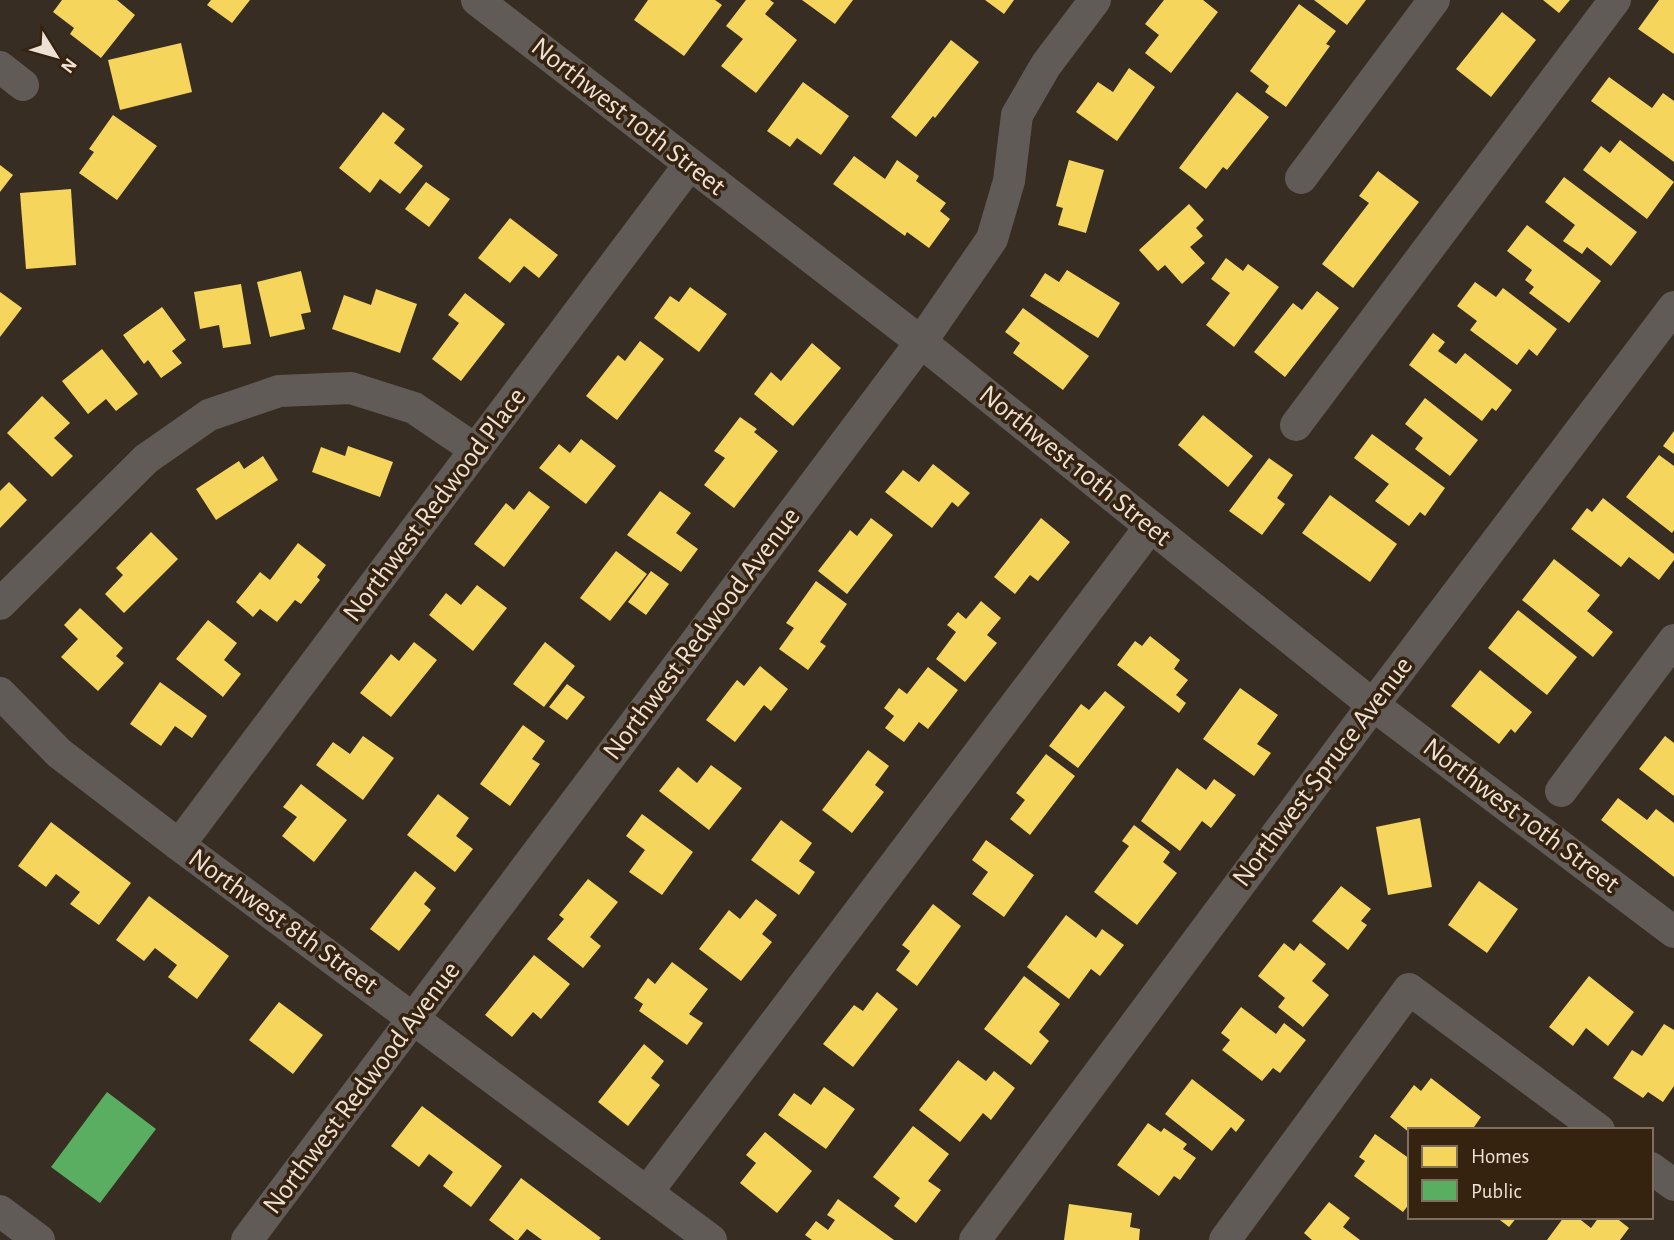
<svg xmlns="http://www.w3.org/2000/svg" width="1674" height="1240" font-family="'Alegreya Sans',sans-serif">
<rect width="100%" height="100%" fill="#382d22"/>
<!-- homes -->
<g fill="#f6d55c">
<path d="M 62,0 L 117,0 L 135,15 L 101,58 L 70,34 L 74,28 L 53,12 Z"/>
<path d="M 211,0 L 250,0 L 232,23 L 207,5 Z"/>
<path d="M 648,0 L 715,0 L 722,5 L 684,56 L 634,20 Z"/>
<path d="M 746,0 L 770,0 L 774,3 L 765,14 L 797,40 L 756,93 L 721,66 L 743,39 L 726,26 Z"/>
<path d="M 802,0 L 853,0 L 835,24 Z"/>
<path d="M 985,0 L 1014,0 L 1004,14 Z"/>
<path d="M 1164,0 L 1203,0 L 1218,12 L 1171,73 L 1145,53 L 1159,35 L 1145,24 Z"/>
<path d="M 1314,0 L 1366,0 L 1347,25 Z"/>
<path d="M 1543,0 L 1570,0 L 1559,13 Z"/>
<path d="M 1659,0 L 1674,0 L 1674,54 L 1638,29 Z"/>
<path d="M 1299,4 L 1336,31 L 1326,44 L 1330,46 L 1286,107 L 1265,92 L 1269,86 L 1250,71 Z"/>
<path d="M 1502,12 L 1536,40 L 1491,97 L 1456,69 Z"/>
<path d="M 951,40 L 979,62 L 935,118 L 933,116 L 916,137 L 891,117 Z"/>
<path d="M 181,43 L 192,92 L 120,110 L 108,60 Z"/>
<path d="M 1129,68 L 1155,87 L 1117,141 L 1076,112 L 1098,82 L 1113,92 Z"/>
<path d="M 1609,77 L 1652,108 L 1663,93 L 1674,101 L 1674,162 L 1591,101 Z"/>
<path d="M 803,82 L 849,116 L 821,155 L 797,138 L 790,147 L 767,131 Z"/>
<path d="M 1237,92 L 1269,117 L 1227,170 L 1223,167 L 1206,189 L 1179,168 Z"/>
<path d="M 383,112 L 405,129 L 394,143 L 423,166 L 400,194 L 380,179 L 370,193 L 339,168 Z"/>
<path d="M 113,115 L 157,146 L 117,200 L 79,173 L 94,152 L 89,149 Z"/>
<path d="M 1620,140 L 1674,182 L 1647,219 L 1583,170 L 1601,146 L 1610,153 Z"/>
<path d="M 854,156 L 885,179 L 897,160 L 919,176 L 916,181 L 946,203 L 940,211 L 950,219 L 929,248 L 907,232 L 905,236 L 833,184 Z"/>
<path d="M 1069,160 L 1104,170 L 1086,233 L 1058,225 L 1063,208 L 1056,206 Z"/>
<path d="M 0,165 L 13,175 L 0,192 Z"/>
<path d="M 1378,171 L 1419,202 L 1353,288 L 1322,264 L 1369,203 L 1359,196 Z"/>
<path d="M 1564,177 L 1637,232 L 1611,266 L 1587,247 L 1582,254 L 1563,241 L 1575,225 L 1545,202 Z"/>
<path d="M 426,182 L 450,199 L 429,227 L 405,209 Z"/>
<path d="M 71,189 L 76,265 L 26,269 L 20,193 Z"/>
<path d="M 1189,204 L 1204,220 L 1196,228 L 1203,236 L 1190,247 L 1205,263 L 1182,284 L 1165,265 L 1158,271 L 1139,250 Z"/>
<path d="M 510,218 L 558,255 L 539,278 L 524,266 L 510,283 L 478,258 Z"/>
<path d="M 1527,225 L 1601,281 L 1569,323 L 1529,293 L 1534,287 L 1525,280 L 1532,270 L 1507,251 Z"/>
<path d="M 1226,258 L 1243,271 L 1248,264 L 1279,287 L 1234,347 L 1206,325 L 1230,293 L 1211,279 Z"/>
<path d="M 1067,270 L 1120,303 L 1098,338 L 1030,296 L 1045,273 L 1059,282 Z"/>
<path d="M 301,271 L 311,312 L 301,314 L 305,329 L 270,337 L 257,282 Z"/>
<path d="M 1475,282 L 1496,297 L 1503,288 L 1557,329 L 1537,356 L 1529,349 L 1517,365 L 1470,330 L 1477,321 L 1457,306 Z"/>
<path d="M 241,284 L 251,344 L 223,348 L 219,325 L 200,329 L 194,292 Z"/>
<path d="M 690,287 L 727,314 L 699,352 L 654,318 L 670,296 L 679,302 Z"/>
<path d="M 376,289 L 417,304 L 400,353 L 332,329 L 344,295 L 371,305 Z"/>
<path d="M 1317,291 L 1339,308 L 1285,377 L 1254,352 L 1293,303 L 1302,310 Z"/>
<path d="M 0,292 L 22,308 L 0,337 Z"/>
<path d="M 465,293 L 505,324 L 461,381 L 432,359 L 459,323 L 448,315 Z"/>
<path d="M 162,307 L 186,340 L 172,351 L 182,363 L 161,378 L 148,360 L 144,364 L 123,335 Z"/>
<path d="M 1023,308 L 1089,356 L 1063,390 L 1013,353 L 1020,343 L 1005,332 Z"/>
<path d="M 1433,333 L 1445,342 L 1438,351 L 1456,364 L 1465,353 L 1512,390 L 1496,411 L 1492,408 L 1482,421 L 1409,365 Z"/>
<path d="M 640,341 L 664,359 L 617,420 L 586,396 L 618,355 L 625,361 Z"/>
<path d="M 812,343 L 841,368 L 793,426 L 754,394 L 771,372 L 781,381 Z"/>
<path d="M 102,349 L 138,394 L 116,411 L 106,399 L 88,414 L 62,381 Z"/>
<path d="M 42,396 L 70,423 L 54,438 L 73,456 L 52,477 L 7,433 Z"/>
<path d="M 1425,398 L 1478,440 L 1450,476 L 1415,449 L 1423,438 L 1405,424 Z"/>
<path d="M 1203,415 L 1253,456 L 1228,487 L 1178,445 Z"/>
<path d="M 740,417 L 757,429 L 754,432 L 778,451 L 734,508 L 704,485 L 725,458 L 714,451 Z"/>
<path d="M 1674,431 L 1674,454 L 1663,446 Z"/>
<path d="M 1372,434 L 1445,488 L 1425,516 L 1420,512 L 1409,526 L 1375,501 L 1389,484 L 1354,458 Z"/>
<path d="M 581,439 L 616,466 L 586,504 L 539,468 L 559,444 L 570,453 Z"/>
<path d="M 348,446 L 393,462 L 380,497 L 312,472 L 321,447 L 345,456 Z"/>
<path d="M 1659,455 L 1674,466 L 1674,530 L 1672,533 L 1626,497 Z"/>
<path d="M 263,456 L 278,480 L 216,520 L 196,489 L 239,461 L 244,469 Z"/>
<path d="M 1269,458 L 1293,475 L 1277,498 L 1285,504 L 1262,535 L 1229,511 Z"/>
<path d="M 933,464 L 970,493 L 958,507 L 952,502 L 932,528 L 885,492 L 903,470 L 919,482 Z"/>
<path d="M 9,482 L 27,500 L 0,528 L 0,491 Z"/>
<path d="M 529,491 L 550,507 L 504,567 L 474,544 L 506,503 L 514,510 Z"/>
<path d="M 660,491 L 691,513 L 676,533 L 698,549 L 681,572 L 627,535 Z"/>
<path d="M 1330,495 L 1397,544 L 1370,582 L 1302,533 Z"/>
<path d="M 1603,498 L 1674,554 L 1674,560 L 1659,580 L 1629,557 L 1621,567 L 1571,529 L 1587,508 L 1592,512 Z"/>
<path d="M 871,518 L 893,535 L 847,594 L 818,571 L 850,530 L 857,536 Z"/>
<path d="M 1041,518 L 1070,542 L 1038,581 L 1030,575 L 1015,594 L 994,577 Z"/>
<path d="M 151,532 L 178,559 L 124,613 L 105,594 L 123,575 L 116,568 Z"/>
<path d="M 298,543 L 326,565 L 317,577 L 320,580 L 301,604 L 295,600 L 277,622 L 260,609 L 253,617 L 236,602 L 260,572 L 270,580 Z"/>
<path d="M 616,551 L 647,574 L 610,621 L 580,598 Z"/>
<path d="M 1554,559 L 1600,595 L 1587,611 L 1613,632 L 1593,657 L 1522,600 Z"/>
<path d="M 651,571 L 669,584 L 646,615 L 628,602 Z"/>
<path d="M 816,581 L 847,604 L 820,642 L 826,646 L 808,670 L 779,649 L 794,628 L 786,623 Z"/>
<path d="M 477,585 L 507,608 L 473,651 L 429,615 L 446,593 L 461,605 Z"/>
<path d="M 981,601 L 1001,618 L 987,635 L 997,643 L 965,682 L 936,659 L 956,632 L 947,625 L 958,612 L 966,619 Z"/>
<path d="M 80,608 L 123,648 L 116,656 L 124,663 L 98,691 L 61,657 L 78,639 L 64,625 Z"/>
<path d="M 1518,610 L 1577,657 L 1547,695 L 1488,648 Z"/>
<path d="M 208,620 L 237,643 L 224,660 L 241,674 L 223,697 L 176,659 Z"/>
<path d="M 1150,636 L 1180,660 L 1174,669 L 1188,680 L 1176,695 L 1186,703 L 1179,713 L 1117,665 L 1135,641 L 1142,646 Z"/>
<path d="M 414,642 L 437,660 L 391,717 L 360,693 L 391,654 L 399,661 Z"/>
<path d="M 545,642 L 575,666 L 544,707 L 513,684 Z"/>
<path d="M 760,666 L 788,689 L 771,711 L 764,705 L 735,742 L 706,720 L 737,680 L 744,686 Z"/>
<path d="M 928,667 L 958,690 L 928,729 L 919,722 L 904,742 L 885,728 L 894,716 L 884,708 L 899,688 L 907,694 Z"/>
<path d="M 1480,670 L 1532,712 L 1515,733 L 1511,729 L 1499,744 L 1451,706 Z"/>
<path d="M 160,682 L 207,716 L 192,738 L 175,726 L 161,746 L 130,724 Z"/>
<path d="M 567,684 L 585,697 L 567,720 L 549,707 Z"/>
<path d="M 1240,688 L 1278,715 L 1257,744 L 1271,753 L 1254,776 L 1203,739 Z"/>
<path d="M 1105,691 L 1125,707 L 1078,768 L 1049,746 L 1081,704 L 1089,710 Z"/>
<path d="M 523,725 L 545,741 L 532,759 L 540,764 L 510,806 L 480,784 Z"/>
<path d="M 363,736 L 394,758 L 363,800 L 316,765 L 333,742 L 350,754 Z"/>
<path d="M 1665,736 L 1674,743 L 1674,796 L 1639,769 Z"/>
<path d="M 868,750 L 889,766 L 875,785 L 884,792 L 852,833 L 822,810 Z"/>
<path d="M 1046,754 L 1075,776 L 1030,835 L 1010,819 L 1025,800 L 1016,793 Z"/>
<path d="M 711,765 L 742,788 L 709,830 L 659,791 L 678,767 L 697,783 Z"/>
<path d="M 1177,768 L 1206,790 L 1214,779 L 1236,795 L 1211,828 L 1202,821 L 1180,851 L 1141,821 Z"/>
<path d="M 301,784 L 347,820 L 314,862 L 282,836 L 297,817 L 283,807 Z"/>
<path d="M 438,794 L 469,818 L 456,836 L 473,849 L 455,872 L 407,835 Z"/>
<path d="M 1618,798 L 1647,820 L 1656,809 L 1674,823 L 1674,877 L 1601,820 Z"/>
<path d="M 642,814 L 693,852 L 662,895 L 629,872 L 645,850 L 626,836 Z"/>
<path d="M 1420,818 L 1432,887 L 1388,895 L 1376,827 Z"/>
<path d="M 781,820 L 812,843 L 799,861 L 815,872 L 799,895 L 751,860 Z"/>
<path d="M 51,822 L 131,883 L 99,925 L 70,904 L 80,892 L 56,874 L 46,887 L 18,866 Z"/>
<path d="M 1134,825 L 1170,852 L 1163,862 L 1177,873 L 1137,925 L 1094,892 L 1129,846 L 1122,841 Z"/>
<path d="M 986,840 L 1034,875 L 1004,917 L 972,894 L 988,872 L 972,860 Z"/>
<path d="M 415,871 L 436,888 L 424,904 L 431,910 L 399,951 L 370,929 Z"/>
<path d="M 588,879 L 618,902 L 590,937 L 601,946 L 583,968 L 547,939 L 564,919 L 559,915 Z"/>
<path d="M 1479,881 L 1518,909 L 1487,953 L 1448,925 Z"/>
<path d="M 1341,886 L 1371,909 L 1361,921 L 1367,925 L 1348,950 L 1312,921 Z"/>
<path d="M 149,896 L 229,956 L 197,999 L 168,977 L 177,965 L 155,948 L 144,961 L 116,940 Z"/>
<path d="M 756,899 L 777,915 L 762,934 L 772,942 L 741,981 L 699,949 L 729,910 L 740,919 Z"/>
<path d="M 933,904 L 961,926 L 917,986 L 896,970 L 910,951 L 902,945 Z"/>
<path d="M 1066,915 L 1096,938 L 1102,929 L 1124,945 L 1100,976 L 1091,969 L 1069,999 L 1027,967 Z"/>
<path d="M 1284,943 L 1294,951 L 1300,943 L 1326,964 L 1312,981 L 1329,995 L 1303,1027 L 1278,1007 L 1285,998 L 1258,976 Z"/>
<path d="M 534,955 L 570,984 L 541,1019 L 533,1012 L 512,1037 L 485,1015 Z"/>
<path d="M 672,962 L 708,989 L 689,1014 L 703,1023 L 687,1045 L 639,1011 L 643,1004 L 634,998 L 648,978 L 655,984 Z"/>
<path d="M 1024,976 L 1060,1004 L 1039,1032 L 1049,1041 L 1031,1065 L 984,1029 Z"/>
<path d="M 1589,976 L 1634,1012 L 1608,1046 L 1586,1028 L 1573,1046 L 1549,1027 Z"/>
<path d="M 877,992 L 898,1009 L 853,1067 L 823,1044 L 854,1005 L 863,1011 Z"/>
<path d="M 279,1002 L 323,1035 L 293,1074 L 249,1040 Z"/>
<path d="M 1241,1007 L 1276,1034 L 1284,1023 L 1306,1040 L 1280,1073 L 1273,1068 L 1262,1081 L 1222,1050 L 1230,1040 L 1221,1033 Z"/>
<path d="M 1664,1024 L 1674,1030 L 1674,1086 L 1663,1102 L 1648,1092 L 1643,1098 L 1613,1078 L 1632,1050 L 1642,1056 Z"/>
<path d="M 644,1044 L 664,1061 L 651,1078 L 660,1085 L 628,1126 L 598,1102 Z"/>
<path d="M 958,1060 L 986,1081 L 994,1071 L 1015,1088 L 991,1120 L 983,1113 L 960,1142 L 919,1110 Z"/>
<path d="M 1431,1078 L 1481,1117 L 1472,1130 L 1424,1130 L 1421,1128 L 1419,1130 L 1410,1130 L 1410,1133 L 1390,1117 L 1414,1085 L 1421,1091 Z"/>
<path d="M 1192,1079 L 1245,1120 L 1236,1132 L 1231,1127 L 1212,1151 L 1165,1114 Z"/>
<path d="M 824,1087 L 855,1109 L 826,1149 L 778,1115 L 794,1093 L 811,1105 Z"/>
<path d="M 422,1106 L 502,1166 L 471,1207 L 443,1186 L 453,1172 L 429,1154 L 419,1167 L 391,1146 Z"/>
<path d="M 1148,1123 L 1161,1132 L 1164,1128 L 1187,1144 L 1183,1149 L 1196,1158 L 1180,1180 L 1174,1176 L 1159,1196 L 1117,1165 Z"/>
<path d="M 913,1126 L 949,1154 L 928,1181 L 941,1190 L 916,1223 L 894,1206 L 900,1198 L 873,1177 Z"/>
<path d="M 765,1132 L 812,1171 L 777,1213 L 740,1183 L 756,1163 L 746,1155 Z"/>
<path d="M 1375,1134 L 1410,1159 L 1410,1203 L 1403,1212 L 1354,1176 L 1365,1161 L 1359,1157 Z"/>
<path d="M 521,1178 L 601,1238 L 599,1240 L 542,1240 L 527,1229 L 518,1240 L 515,1240 L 489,1220 Z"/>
<path d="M 838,1199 L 894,1240 L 812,1240 L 805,1235 L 816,1221 L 828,1230 L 835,1220 L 827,1215 Z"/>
<path d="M 1329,1202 L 1350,1218 L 1343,1227 L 1360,1240 L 1312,1240 L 1304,1233 Z"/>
<path d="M 1069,1204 L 1132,1213 L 1130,1227 L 1140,1229 L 1139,1240 L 1064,1240 Z"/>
<path d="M 1496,1217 L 1517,1217 L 1509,1227 Z"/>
<path d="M 1564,1217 L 1577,1217 L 1591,1228 L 1599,1217 L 1615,1217 L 1629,1228 L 1620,1240 L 1547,1240 Z"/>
</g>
<!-- public -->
<path fill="#5aae61" d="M 107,1092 L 156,1129 L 100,1203 L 51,1167 Z"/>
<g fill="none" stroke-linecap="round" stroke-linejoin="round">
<!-- minor -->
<g stroke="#615b58" stroke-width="32">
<path d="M 477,0 L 921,342 L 1373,705 L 1674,932"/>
<path d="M 0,67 L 23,85"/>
<path d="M 1301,178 L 1434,0"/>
<path d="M 1296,425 L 1615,0"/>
<path d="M 0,604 L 146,459 L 209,415 L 279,391 L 351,388 L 414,408 L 476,450"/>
<path d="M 0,693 L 59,753 L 179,845 L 711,1240"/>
<path d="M 1561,791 L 1674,640"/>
<path d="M 179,845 L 690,164"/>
<path d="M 1651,1168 L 1674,1185"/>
<path d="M 648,1191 L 1150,527"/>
<path d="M 0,1211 L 39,1240"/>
<path d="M 247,1240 L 921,342 L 992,239 L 1009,181 L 1017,115 L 1046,65 L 1095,0"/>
<path d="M 975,1240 L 1373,705 L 1674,307"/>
<path d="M 1225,1240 L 1409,989 L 1599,1130"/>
</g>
</g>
<g text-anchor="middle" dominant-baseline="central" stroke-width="7" stroke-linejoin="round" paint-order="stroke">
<!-- street labels -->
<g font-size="28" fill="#ede0d4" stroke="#36230f">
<text transform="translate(628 117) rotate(38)">Northwest 10th Street</text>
<text transform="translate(1075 466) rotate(39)">Northwest 10th Street</text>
<text transform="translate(435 505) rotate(-53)">Northwest Redwood Place</text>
<text transform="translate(702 634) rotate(-53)">Northwest Redwood Avenue</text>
<text transform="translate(1323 772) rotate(-53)">Northwest Spruce Avenue</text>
<text transform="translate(1521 816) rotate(37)">Northwest 10th Street</text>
<text transform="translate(283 922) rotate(36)">Northwest 8th Street</text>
<text transform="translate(362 1088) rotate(-53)">Northwest Redwood Avenue</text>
</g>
</g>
<!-- legend -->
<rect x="1408" y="1128" width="245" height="91" fill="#36230f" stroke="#7f6f5e" stroke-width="2"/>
<rect x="1422" y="1146" width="35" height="21" fill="#f6d55c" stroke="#7f6f5e" stroke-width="2"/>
<text x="1471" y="1163" font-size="21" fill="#ede0d4">Homes</text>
<rect x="1422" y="1180" width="35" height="21" fill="#5aae61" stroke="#7f6f5e" stroke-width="2"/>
<text x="1471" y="1198" font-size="21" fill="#ede0d4">Public</text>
<!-- north arrow -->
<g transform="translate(56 56) rotate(127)" stroke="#36230f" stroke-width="5" paint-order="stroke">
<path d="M0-5L12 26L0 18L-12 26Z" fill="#ede0d4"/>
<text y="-10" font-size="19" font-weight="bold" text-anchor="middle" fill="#ede0d4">N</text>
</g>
</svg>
